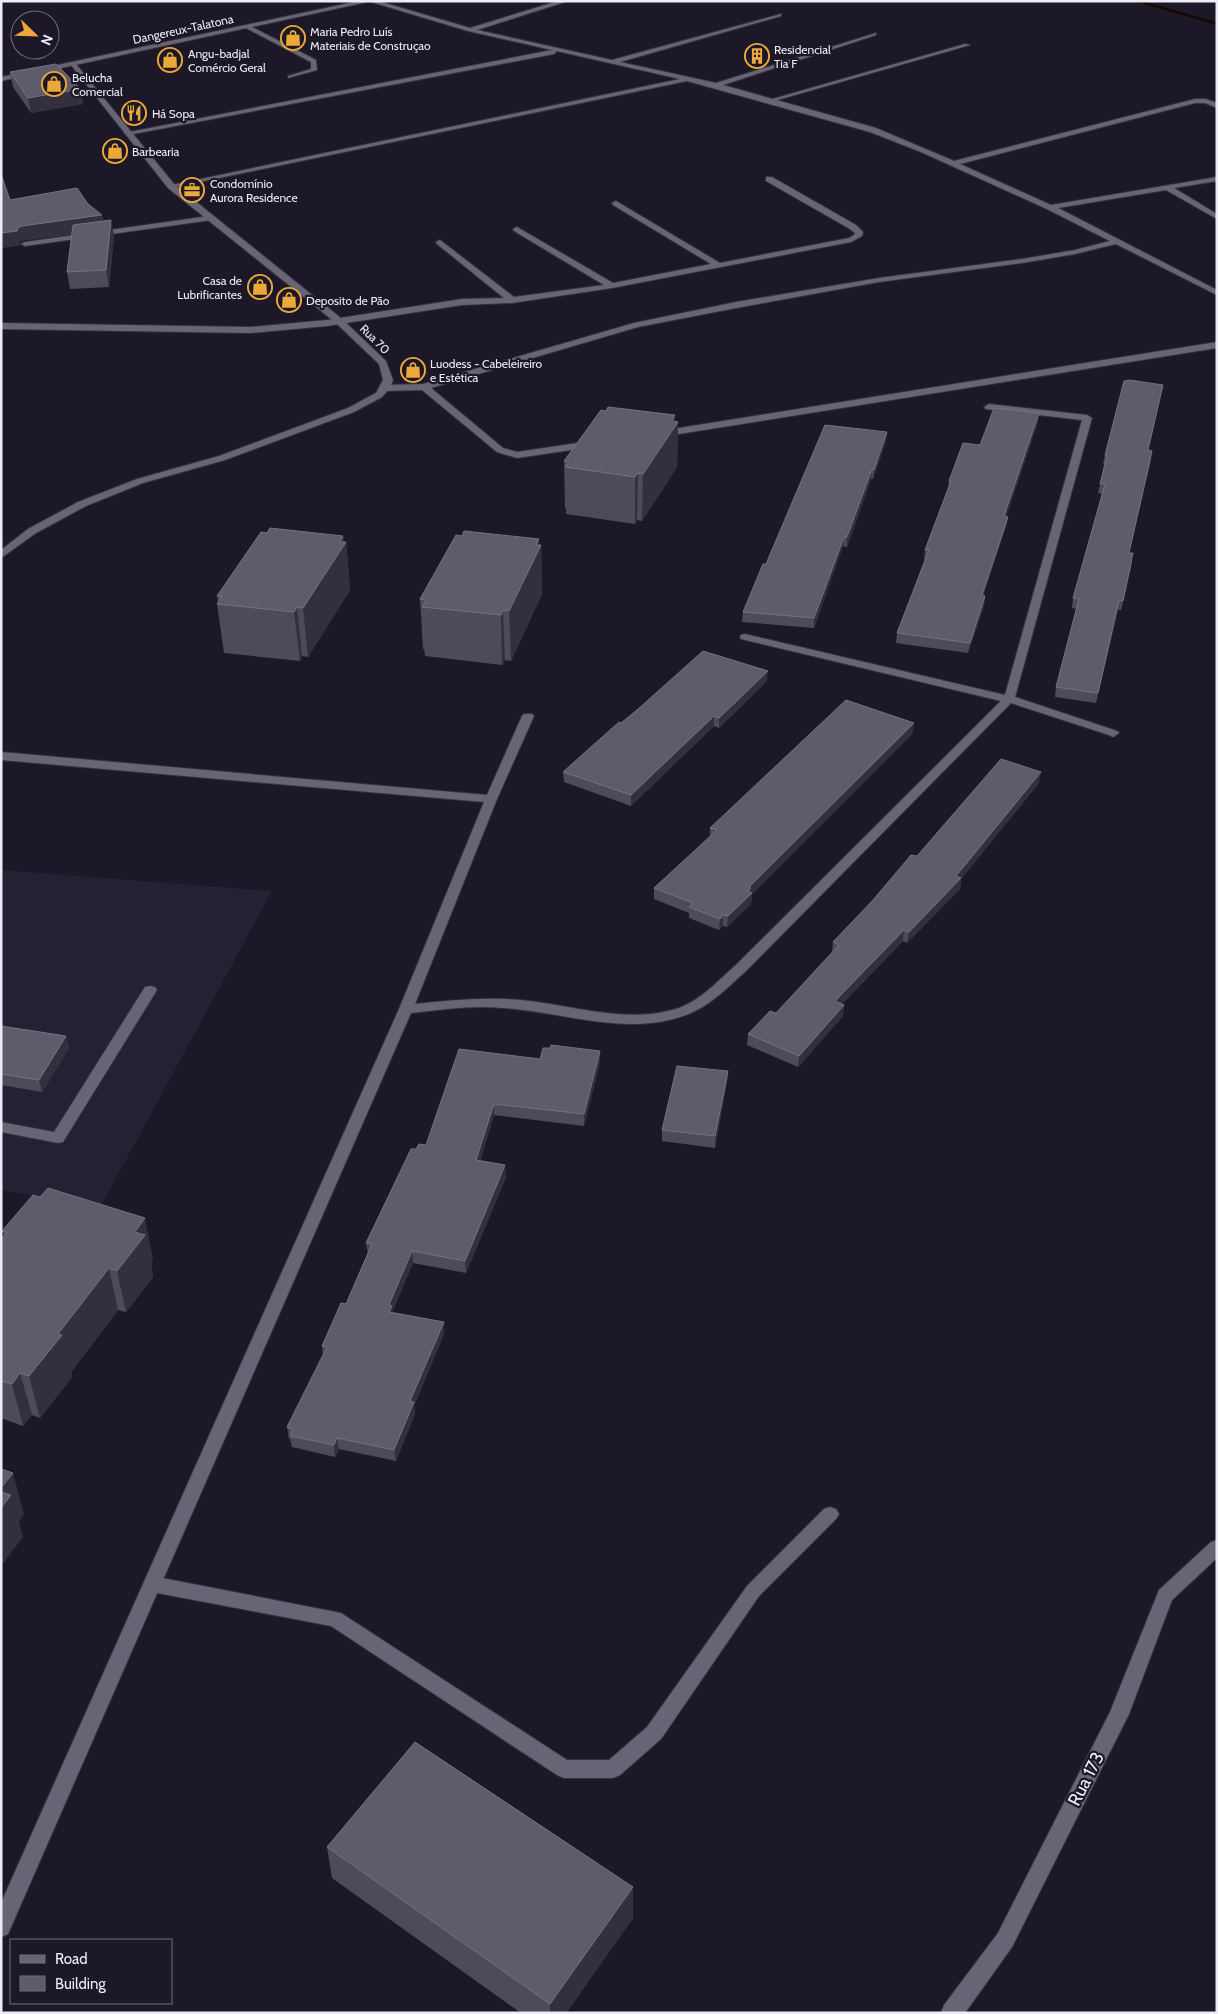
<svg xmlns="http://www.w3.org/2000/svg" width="1218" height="2014" font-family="Cabin,sans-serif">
<rect width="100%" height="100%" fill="#1c1827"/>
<!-- built -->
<path fill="#252034" d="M 1,870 L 272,891 L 100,1208 L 1,1190 Z"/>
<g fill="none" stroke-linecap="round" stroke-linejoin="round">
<!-- stream -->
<path fill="#160700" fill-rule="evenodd" d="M 1134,1 L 1142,1 L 1217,22 L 1217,25 Z"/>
<defs>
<g id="service">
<path d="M 246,26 L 250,26 L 316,60 L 317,70 L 288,78 L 288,76 L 311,69 L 311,62 L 246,28 Z"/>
<path d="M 150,986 L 155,987 L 157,990 L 63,1142 L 58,1143 L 1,1132 L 1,1122 L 54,1132 L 145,987 Z"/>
<path d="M 830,1507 L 836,1509 L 839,1514 L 836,1519 L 759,1596 L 661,1739 L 620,1775 L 613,1778 L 564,1778 L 557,1775 L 331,1626 L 152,1592 L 146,1589 L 143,1584 L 146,1579 L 152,1576 L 341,1613 L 567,1760 L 609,1760 L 647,1727 L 747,1586 L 824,1509 Z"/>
</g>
<path id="pedestrian" d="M 965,44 L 970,45 L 774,101 L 769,100 Z"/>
<g id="minor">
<path d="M 368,1 L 378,1 L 470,28 L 558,1 L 568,1 L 477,30 L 612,60 L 781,14 L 781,16 L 620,62 L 716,83 L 876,33 L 876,35 L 723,85 L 876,128 L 954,161 L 1195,99 L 1206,99 L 1217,103 L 1217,108 L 1205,103 L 1195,103 L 960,164 L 1051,205 L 1217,177 L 1217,181 L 1174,188 L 1217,214 L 1217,219 L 1166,190 L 1058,208 L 1217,290 L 1217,295 L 1116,244 L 1075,254 L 1022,263 L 879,282 L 736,308 L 638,327 L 431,388 L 503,448 L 517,452 L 591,441 L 596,444 L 591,447 L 517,458 L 497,452 L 422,390 L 385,391 L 380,388 L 385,385 L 423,384 L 634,323 L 736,302 L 879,278 L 1022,259 L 1075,250 L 1110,241 L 1047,209 L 921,152 L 870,132 L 687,81 L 171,188 L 167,186 L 680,79 L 557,51 L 554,54 L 128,135 L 124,133 L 552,50 L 468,31 Z"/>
<path d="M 766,177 L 772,177 L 856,225 L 863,232 L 862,236 L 851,242 L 612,288 L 512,303 L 462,305 L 327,326 L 250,333 L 1,329 L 1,323 L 250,327 L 327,320 L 462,299 L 504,298 L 437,244 L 436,242 L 440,240 L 514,297 L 604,285 L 514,231 L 513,229 L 517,227 L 613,283 L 711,264 L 613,205 L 612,203 L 616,201 L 720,263 L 849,238 L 854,235 L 855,233 L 850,229 L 766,181 Z"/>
<path d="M 209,216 L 213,218 L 212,220 L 25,246 L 21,244 L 25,242 Z"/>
<path d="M 1217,342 L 1217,348 L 660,437 L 655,434 L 660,431 Z"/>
<path d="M 989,404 L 1087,415 L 1092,418 L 1015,697 L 1117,731 L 1119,733 L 1113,737 L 1109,735 L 1011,703 L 746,971 C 730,985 714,1002 695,1011 C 635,1040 565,1012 503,1008 C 472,1005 441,1010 411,1013 L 8,1934 L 1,1937 L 1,1903 L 399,1009 L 484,802 L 1,760 L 1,752 L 487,795 L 522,716 L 524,714 L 532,714 L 534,716 L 497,799 L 415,1004 C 451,1000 485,997 521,1000 C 573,1005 627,1025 679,1008 C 701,1000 719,980 736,965 L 1001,701 L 741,639 L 740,637 L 741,635 L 745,634 L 1005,695 L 1082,420 L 986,409 L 984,407 Z"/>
<path d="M 1217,1540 L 1217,1558 L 1172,1600 L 1129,1714 L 1012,1947 L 965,2013 L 941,2013 L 944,2005 L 998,1933 L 1110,1712 L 1159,1590 L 1211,1542 Z"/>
</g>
<path id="tertiary" d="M 71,63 L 75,63 L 174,184 L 342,319 L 386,361 L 393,380 L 390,388 L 382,397 L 354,412 L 225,460 L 143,483 L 86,506 L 36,533 L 1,558 L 1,550 L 28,529 L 78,502 L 137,479 L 219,456 L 348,408 L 376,393 L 383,380 L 379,364 L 336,323 L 168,188 L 71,65 Z"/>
<path id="secondary" d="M 359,1 L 372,1 L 1,81 L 1,77 Z"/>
</defs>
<!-- service casing -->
<use href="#service" stroke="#35323d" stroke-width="2"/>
<!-- pedestrian casing -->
<use href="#pedestrian" stroke="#35323d" stroke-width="2"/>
<!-- minor casing -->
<use href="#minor" stroke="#35323d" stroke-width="2"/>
<!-- tertiary casing -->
<use href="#tertiary" stroke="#35323d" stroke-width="2"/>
<!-- secondary casing -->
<use href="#secondary" stroke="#35323d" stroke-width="2"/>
<!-- service -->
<use href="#service" fill="#686476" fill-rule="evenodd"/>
<!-- pedestrian -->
<use href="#pedestrian" fill="#686476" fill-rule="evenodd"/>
<!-- minor -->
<use href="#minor" fill="#686476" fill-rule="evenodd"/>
<!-- tertiary -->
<use href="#tertiary" fill="#686476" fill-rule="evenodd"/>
<!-- secondary -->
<use href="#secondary" fill="#686476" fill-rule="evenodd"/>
</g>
<!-- wall -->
<g fill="#4d4a5a">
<path d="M 10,72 L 83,104 L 31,113 L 13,87 Z"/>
<path d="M 1,174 L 10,200 L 88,204 L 102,215 L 103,221 L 114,236 L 109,287 L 70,289 L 67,272 L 72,234 L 25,240 L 20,242 L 20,245 L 1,248 Z"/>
<path d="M 1163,385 L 1148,450 L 1151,460 L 1129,553 L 1132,563 L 1121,610 L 1118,610 L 1096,703 L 1055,697 L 1056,687 L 1076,609 L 1072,608 L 1073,598 L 1103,494 L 1098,493 L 1105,464 L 1103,464 L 1105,455 Z"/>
<path d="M 606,411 L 675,415 L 675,421 L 678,422 L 677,467 L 642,521 L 637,520 L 635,524 L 566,514 L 566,508 L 565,508 L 564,461 Z"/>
<path d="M 1038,422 L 1006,517 L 1006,526 L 983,596 L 985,596 L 984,606 L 968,653 L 896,643 L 897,633 L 925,560 L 924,559 L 925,550 L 948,490 L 949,481 L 980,445 Z"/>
<path d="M 886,441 L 873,479 L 871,479 L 847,547 L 843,546 L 814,628 L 742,622 L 743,612 L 766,564 Z"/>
<path d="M 267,533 L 343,536 L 344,542 L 346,542 L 350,590 L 308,657 L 302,656 L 300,661 L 224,653 L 217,604 L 218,602 L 217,596 Z"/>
<path d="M 539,545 L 541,545 L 542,594 L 511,661 L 505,660 L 502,665 L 425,656 L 424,649 L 423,649 L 420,599 Z"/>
<path d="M 767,681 L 719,728 L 714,726 L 631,806 L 564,782 L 563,772 L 621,723 L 637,710 Z"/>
<path d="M 913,733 L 752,894 L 751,904 L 727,927 L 723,926 L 719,930 L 689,918 L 689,913 L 654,899 L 654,888 L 710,837 L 710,828 Z"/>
<path d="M 1039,783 L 961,879 L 960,889 L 907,943 L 903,941 L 842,1004 L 844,1005 L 843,1016 L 798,1067 L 747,1045 L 748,1034 L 776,1013 L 832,953 L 833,942 L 917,856 Z"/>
<path d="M 1,1026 L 66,1036 L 69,1048 L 42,1092 L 1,1085 Z"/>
<path d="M 540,1059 L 600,1062 L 584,1126 L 494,1115 L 480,1161 L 506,1177 L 466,1273 L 413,1263 L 392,1312 L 444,1334 L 414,1406 L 415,1414 L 396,1461 L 339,1449 L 335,1457 L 292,1447 L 290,1439 L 289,1439 L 287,1427 L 323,1355 L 322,1346 L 346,1304 L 368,1254 L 366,1243 L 416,1149 L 426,1145 Z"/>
<path d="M 728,1071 L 727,1082 L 715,1148 L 662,1141 L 662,1130 Z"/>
<path d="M 2,1231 L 153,1259 L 151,1263 L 153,1277 L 126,1312 L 118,1310 L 71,1372 L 72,1377 L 40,1418 L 32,1415 L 23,1426 L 1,1418 L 1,1239 L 4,1236 Z"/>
<path d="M 327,1847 L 633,1918 L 566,2013 L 521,2013 L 332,1878 Z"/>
</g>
<!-- shaded-wall -->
<g fill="#322f3e">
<path d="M 81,89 L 83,104 L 31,113 L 28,98 Z"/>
<path d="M 102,215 L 104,229 L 25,240 L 20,242 L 20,245 L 1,248 L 1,233 L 22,226 Z"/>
<path d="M 111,220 L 114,236 L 109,287 L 106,270 Z"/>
<path d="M 1039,413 L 1038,422 L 1003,526 L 1004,516 Z"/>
<path d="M 675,415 L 675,426 L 678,422 L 677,467 L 642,521 L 643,474 Z"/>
<path d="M 887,432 L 886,441 L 873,479 L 874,470 Z"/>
<path d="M 1152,451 L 1151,460 L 1127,562 L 1129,553 Z"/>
<path d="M 872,469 L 871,479 L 847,547 L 847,537 Z"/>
<path d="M 638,473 L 637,520 L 635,524 L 635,477 Z"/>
<path d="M 1008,517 L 1006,526 L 980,605 L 982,595 Z"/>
<path d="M 343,536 L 344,544 L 346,542 L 350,590 L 308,657 L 303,608 Z"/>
<path d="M 844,537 L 843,546 L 814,628 L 814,618 Z"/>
<path d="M 539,539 L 539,548 L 541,545 L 542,594 L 511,661 L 509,611 L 536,545 Z"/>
<path d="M 985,596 L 984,606 L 968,653 L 970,643 Z"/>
<path d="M 1119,600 L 1118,610 L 1096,703 L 1098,693 Z"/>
<path d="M 297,607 L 302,656 L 300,661 L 294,612 Z"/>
<path d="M 503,610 L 505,660 L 502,665 L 501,615 Z"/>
<path d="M 768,671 L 767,681 L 719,728 L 719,718 Z"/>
<path d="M 714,716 L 714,726 L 631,806 L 631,795 Z"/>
<path d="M 914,723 L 913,733 L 752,894 L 751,904 L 727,927 L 728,916 L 749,887 Z"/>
<path d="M 1041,772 L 1039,783 L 961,879 L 960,889 L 907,943 L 909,932 L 956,876 Z"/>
<path d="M 723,915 L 723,926 L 719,930 L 720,919 Z"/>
<path d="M 904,930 L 903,941 L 834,1012 L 835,1001 Z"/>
<path d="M 844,1005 L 843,1016 L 798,1067 L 799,1056 Z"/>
<path d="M 66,1036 L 69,1048 L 42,1092 L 39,1080 Z"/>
<path d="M 600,1051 L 600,1062 L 584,1126 L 584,1114 Z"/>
<path d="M 728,1071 L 727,1082 L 715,1148 L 715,1136 Z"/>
<path d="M 494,1104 L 494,1115 L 477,1171 L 476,1160 Z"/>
<path d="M 505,1165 L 506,1177 L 466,1273 L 465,1261 Z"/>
<path d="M 145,1218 L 153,1259 L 151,1263 L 153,1277 L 126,1312 L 117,1271 L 135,1232 Z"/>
<path d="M 412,1251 L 413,1263 L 392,1313 L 389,1312 L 389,1305 Z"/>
<path d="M 109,1268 L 118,1310 L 71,1372 L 72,1377 L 40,1418 L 29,1376 L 58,1334 Z"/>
<path d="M 444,1322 L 444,1334 L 414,1406 L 415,1414 L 396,1461 L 394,1450 L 410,1401 Z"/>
<path d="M 20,1373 L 32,1415 L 23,1426 L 12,1384 Z"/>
<path d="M 337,1438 L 339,1449 L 335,1457 L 334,1445 Z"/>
<path d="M 13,1473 L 24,1514 L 19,1522 L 23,1537 L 1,1566 L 1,1488 Z"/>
<path d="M 633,1887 L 633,1918 L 566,2013 L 550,2013 L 550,2004 Z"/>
</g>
<!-- building -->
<g fill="#5e5b6b" stroke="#757280">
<path d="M 56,64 L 81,89 L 28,98 L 10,72 Z"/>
<path d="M 1,174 L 10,200 L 77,188 L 88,204 L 102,215 L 22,226 L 18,228 L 17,231 L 1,233 Z"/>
<path d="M 111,220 L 106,270 L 67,272 L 73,225 Z"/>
<path d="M 1130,380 L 1163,385 L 1148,450 L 1152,451 L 1129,553 L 1133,553 L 1123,601 L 1119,600 L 1098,693 L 1056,687 L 1079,599 L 1073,598 L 1105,484 L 1100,484 L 1107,455 L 1105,455 L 1124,381 Z"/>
<path d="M 608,407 L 675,415 L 672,421 L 678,422 L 643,474 L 638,473 L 635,477 L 565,467 L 569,462 L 564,461 L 601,410 L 606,411 Z"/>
<path d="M 994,408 L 1039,413 L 1004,516 L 1008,517 L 982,595 L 985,596 L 970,643 L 897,633 L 929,550 L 925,550 L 951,481 L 949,481 L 963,443 L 980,445 Z"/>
<path d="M 825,425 L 887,432 L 874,470 L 872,469 L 847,537 L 844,537 L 814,618 L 743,612 L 763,564 L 766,564 Z"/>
<path d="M 270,528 L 343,536 L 340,542 L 346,542 L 303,608 L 297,607 L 294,612 L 217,604 L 222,596 L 217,596 L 261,532 L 267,533 Z"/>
<path d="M 464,531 L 539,539 L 536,545 L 541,545 L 509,611 L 503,610 L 501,615 L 422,607 L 426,600 L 420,599 L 456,535 L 462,536 Z"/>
<path d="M 703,651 L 768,671 L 719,718 L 714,716 L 631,795 L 563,772 L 619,722 L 621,723 L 637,710 Z"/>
<path d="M 846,700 L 914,723 L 749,887 L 751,888 L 748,891 L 752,893 L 728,916 L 723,915 L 720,919 L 689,907 L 693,903 L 654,888 L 717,830 L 710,828 Z"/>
<path d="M 1001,759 L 1041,772 L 956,876 L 961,878 L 909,932 L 904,930 L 835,1001 L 844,1005 L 799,1056 L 748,1034 L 770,1011 L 776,1013 L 839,945 L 833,942 L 873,900 L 911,855 L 917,856 Z"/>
<path d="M 1,1026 L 66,1036 L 39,1080 L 1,1074 Z"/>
<path d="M 551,1045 L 600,1051 L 584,1114 L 494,1104 L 476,1160 L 505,1165 L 465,1261 L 412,1251 L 389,1305 L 392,1306 L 389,1312 L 444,1322 L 410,1401 L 414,1402 L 394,1450 L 337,1438 L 334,1445 L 290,1436 L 293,1429 L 287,1427 L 327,1347 L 322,1346 L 341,1303 L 346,1304 L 372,1244 L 366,1243 L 411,1149 L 416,1149 L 419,1144 L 426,1145 L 459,1049 L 540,1059 L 543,1048 L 550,1048 Z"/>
<path d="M 677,1066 L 728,1071 L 715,1136 L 662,1130 Z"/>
<path d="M 48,1188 L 145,1218 L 135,1232 L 145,1235 L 117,1271 L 109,1268 L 58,1334 L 62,1335 L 29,1376 L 20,1373 L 12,1384 L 1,1381 L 1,1239 L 7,1232 L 2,1231 L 33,1195 L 40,1197 Z"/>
<path d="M 1,1469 L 13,1473 L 1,1488 Z"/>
<path d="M 1,1492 L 11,1495 L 1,1508 Z"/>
<path d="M 415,1742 L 633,1887 L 550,2004 L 327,1847 Z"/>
</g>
<!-- icons -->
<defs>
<symbol id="shop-ring" viewBox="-11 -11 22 22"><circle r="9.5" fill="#1c1827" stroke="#eca93a" stroke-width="1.5"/><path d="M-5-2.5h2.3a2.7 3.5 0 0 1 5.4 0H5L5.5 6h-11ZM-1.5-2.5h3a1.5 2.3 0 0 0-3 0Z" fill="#eca93a"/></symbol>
<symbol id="building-ring" viewBox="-11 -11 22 22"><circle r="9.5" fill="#1c1827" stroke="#eca93a" stroke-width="1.5"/><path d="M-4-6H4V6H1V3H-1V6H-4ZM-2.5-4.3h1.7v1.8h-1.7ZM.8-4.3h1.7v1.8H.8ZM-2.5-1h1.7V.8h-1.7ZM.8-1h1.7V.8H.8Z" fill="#eca93a"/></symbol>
<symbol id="restaurant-ring" viewBox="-11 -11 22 22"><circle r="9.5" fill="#1c1827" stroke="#eca93a" stroke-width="1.5"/><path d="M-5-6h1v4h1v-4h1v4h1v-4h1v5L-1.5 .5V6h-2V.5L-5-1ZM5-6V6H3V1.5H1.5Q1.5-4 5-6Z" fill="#eca93a"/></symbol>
<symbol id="office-ring" viewBox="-11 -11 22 22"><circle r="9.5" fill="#1c1827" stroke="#eca93a" stroke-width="1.5"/><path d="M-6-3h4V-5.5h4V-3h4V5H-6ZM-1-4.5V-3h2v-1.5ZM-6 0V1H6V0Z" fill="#eca93a"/></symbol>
</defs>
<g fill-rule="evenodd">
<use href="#shop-ring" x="279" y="24" width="28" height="28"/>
<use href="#building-ring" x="743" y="42" width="28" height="28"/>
<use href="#shop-ring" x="156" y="46" width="28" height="28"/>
<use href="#shop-ring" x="40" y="70" width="28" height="28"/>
<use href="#restaurant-ring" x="120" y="99" width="28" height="28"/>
<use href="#shop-ring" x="101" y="137" width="28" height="28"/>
<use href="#office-ring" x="178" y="176" width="28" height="28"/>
<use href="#shop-ring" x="246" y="273" width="28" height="28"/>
<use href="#shop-ring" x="275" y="286" width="28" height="28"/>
<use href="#shop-ring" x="399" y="356" width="28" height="28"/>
</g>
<g text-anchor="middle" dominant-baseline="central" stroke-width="4.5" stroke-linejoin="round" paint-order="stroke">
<!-- far-street labels -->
<g font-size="12" fill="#edebf6" stroke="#1c1827">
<text transform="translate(183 29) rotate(-12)">Dangereux-Talatona</text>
<text transform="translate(375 339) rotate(45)">Rua 70</text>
</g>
<!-- far-poi labels -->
<g font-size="12" fill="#edebf6" stroke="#1c1827" text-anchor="start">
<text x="310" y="31">Maria Pedro Luís<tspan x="310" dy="14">Materiais de Construçao</tspan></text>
<text x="774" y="49">Residencial<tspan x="774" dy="14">Tia F</tspan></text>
<text x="188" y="53">Angu-badjal<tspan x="188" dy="14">Comércio Geral</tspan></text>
<text x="72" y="77">Belucha<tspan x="72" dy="14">Comercial</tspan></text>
<text x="152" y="113">Há Sopa</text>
<text x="132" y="151">Barbearia</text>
<text x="210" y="183">Condomínio<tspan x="210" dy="14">Aurora Residence</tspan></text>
<text x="242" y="280" text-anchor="end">Casa de<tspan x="242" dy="14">Lubrificantes</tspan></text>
<text x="306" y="300">Deposito de Pão</text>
<text x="430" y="363">Luodess - Cabeleireiro<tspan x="430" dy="14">e Estética</tspan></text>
</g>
<!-- near-street labels -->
<g font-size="18" fill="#edebf6" stroke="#1c1827">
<text transform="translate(1086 1779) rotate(-63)">Rua 173</text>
</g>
</g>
<!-- border -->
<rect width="1218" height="2014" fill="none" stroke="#edebf6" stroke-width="5"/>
<!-- legend -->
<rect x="10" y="1939" width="162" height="65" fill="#1c1827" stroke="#706c7a"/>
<rect x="20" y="1955" width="25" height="8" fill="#686476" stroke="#706c7a"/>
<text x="55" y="1964" font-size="15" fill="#edebf6">Road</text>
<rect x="20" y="1976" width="25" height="15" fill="#5e5b6b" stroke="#706c7a"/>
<text x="55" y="1989" font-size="15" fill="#edebf6">Building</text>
<!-- north arrow -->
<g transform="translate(35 35) rotate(113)"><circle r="24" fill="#1c1827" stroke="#706c7a"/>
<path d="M0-4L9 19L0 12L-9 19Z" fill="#eca93a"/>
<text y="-8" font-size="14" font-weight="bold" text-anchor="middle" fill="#edebf6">N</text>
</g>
</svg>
